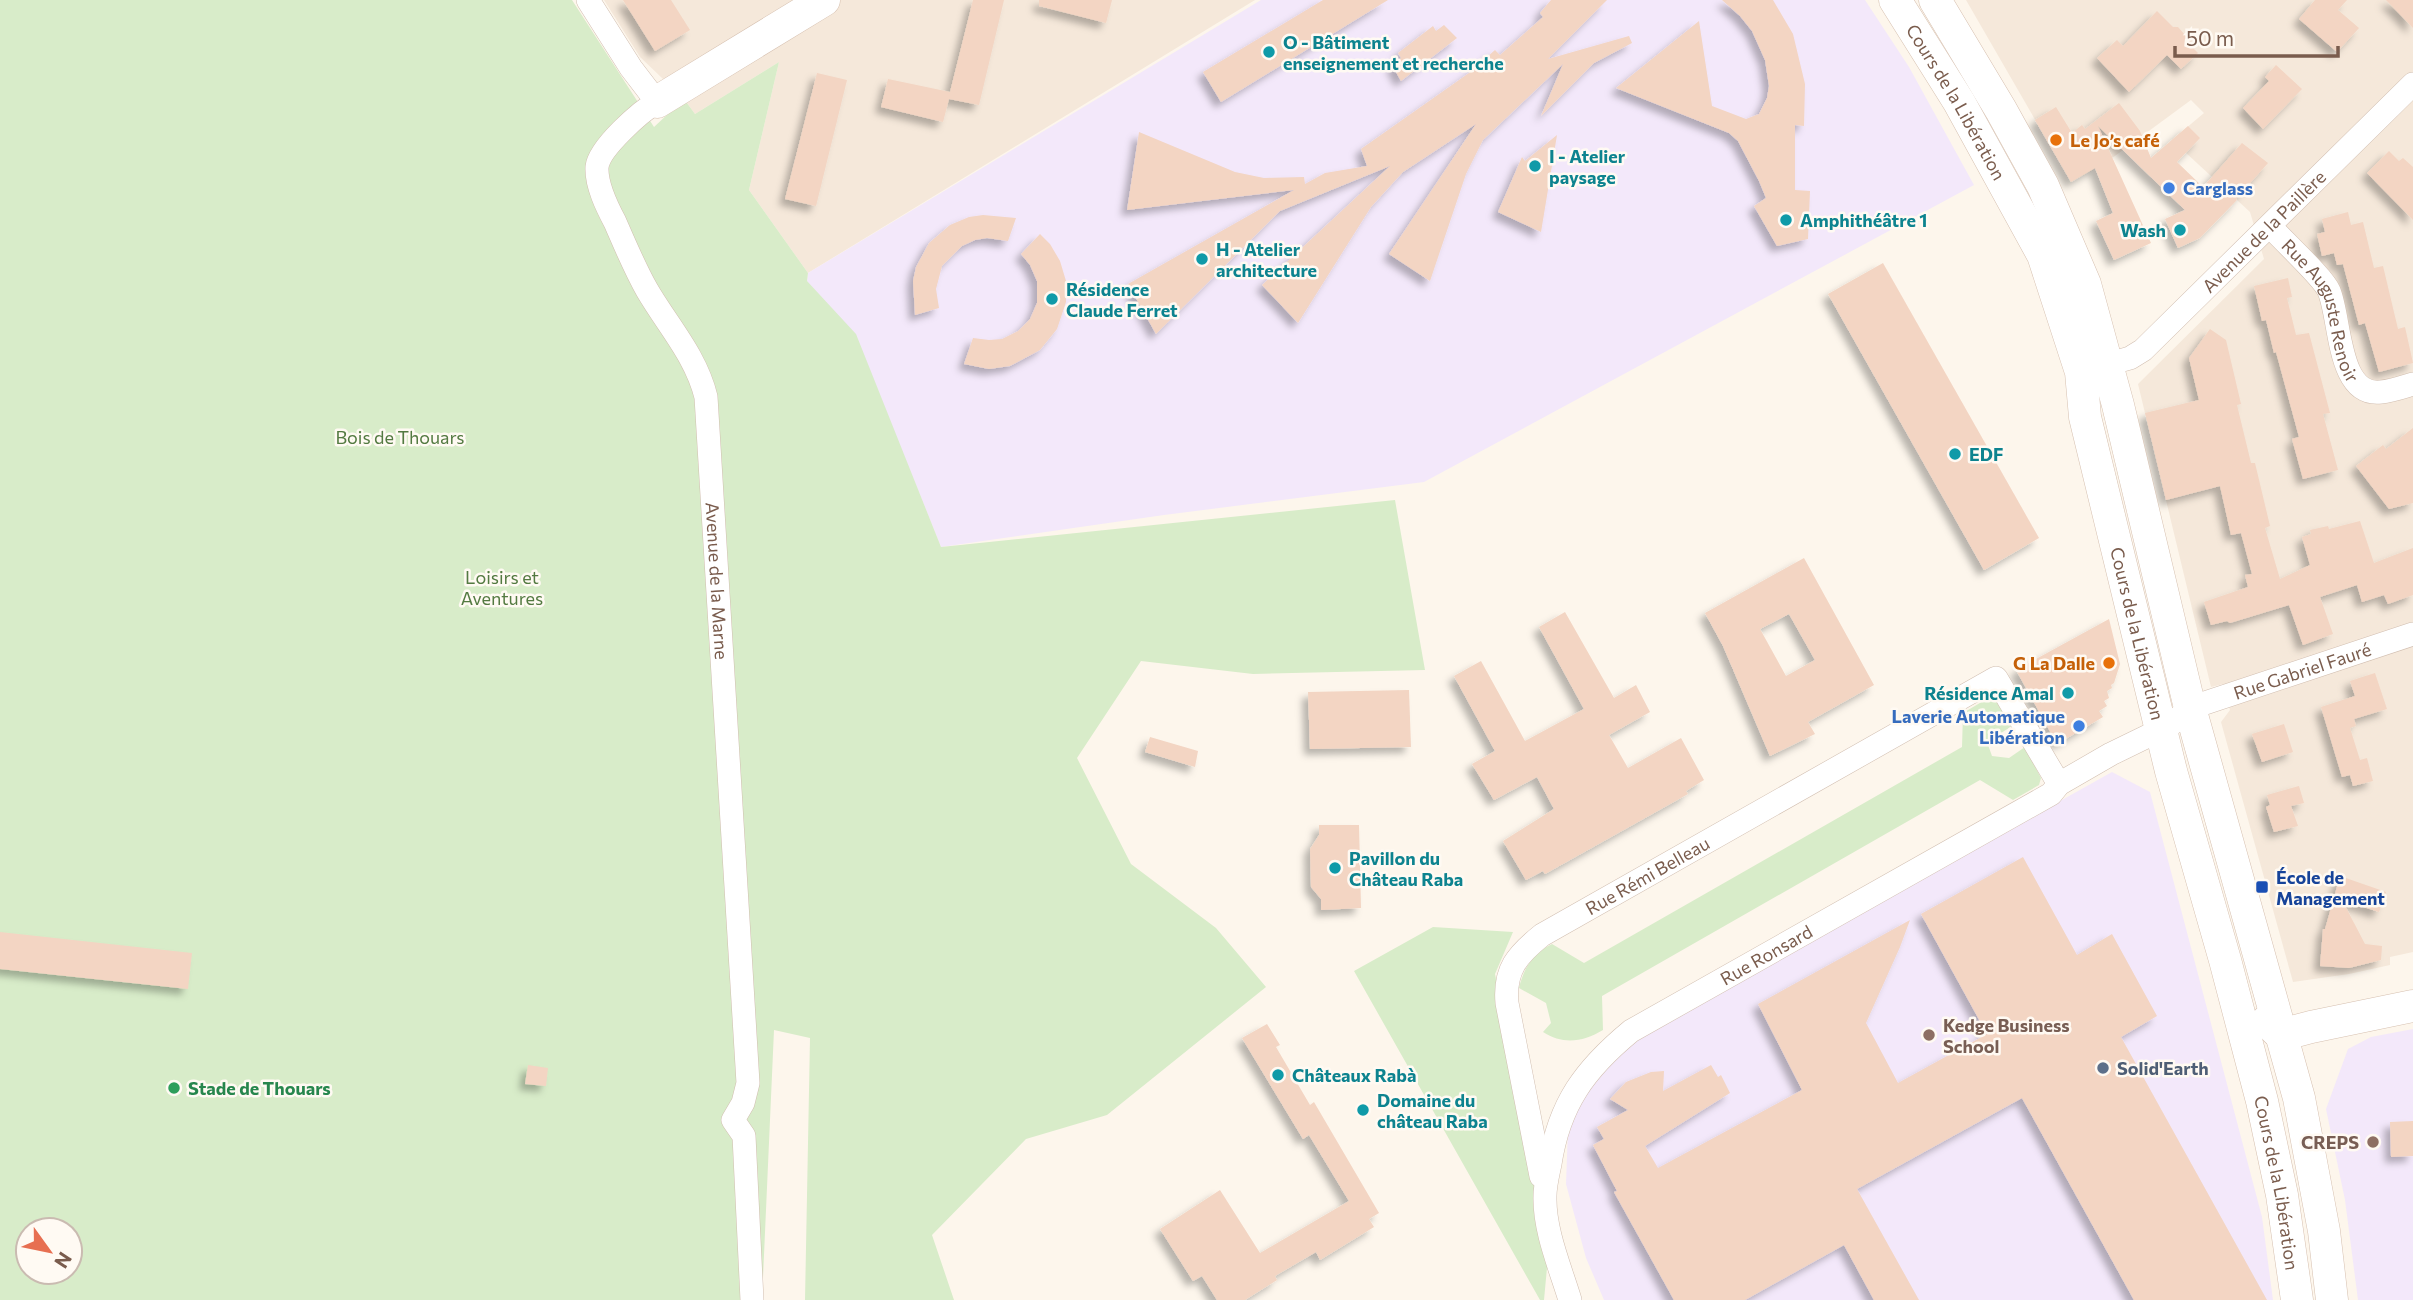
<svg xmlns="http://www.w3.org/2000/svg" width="2413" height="1300" font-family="Commissioner,sans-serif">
<defs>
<filter id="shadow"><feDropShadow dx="-6" dy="6" stdDeviation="3.5" flood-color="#0004"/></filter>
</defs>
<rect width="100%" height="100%" fill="#fdf6ec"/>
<!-- residential -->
<g fill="#f5e8da">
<path d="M 604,0 L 1255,0 L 808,273 L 749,190 L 779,62 L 695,114 L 684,99 L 640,57 Z"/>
<path d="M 1966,0 L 2413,0 L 2413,952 L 2390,957 L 2390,965 L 2349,974 L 2293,982 L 2221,722 L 2230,710 L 2223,684 L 2211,687 L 2138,384 L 2264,259 L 2250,212 L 2172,140 L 2204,113 L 2191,100 L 2104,164 L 2071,182 Z"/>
</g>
<!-- education -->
<g fill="#f3e8fa">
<path d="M 1261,0 L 1865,0 L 1909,67 L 1974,185 L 1424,482 L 1164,515 L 941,547 L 907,463 L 807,281 L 808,273 Z"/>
<path d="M 2112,772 L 2150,792 L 2262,1217 L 2273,1300 L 1604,1300 L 1586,1258 L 1566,1184 L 1568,1129 L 1585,1093 L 1613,1059 L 1644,1034 Z"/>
<path d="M 2413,1029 L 2413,1300 L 2358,1300 L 2345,1200 L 2326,1109 L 2348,1049 L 2371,1037 Z"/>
</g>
<!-- green -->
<g fill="#d8ecc9" fill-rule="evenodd">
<path d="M 0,0 L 572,0 L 654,127 L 684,99 L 695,114 L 779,62 L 749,190 L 808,273 L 807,281 L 856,334 L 941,547 L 1395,500 L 1425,670 L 1253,674 L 1141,661 L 1077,758 L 1131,864 L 1216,928 L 1266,987 L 1107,1115 L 1026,1139 L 932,1235 L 954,1300 L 805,1300 L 810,1038 L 774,1030 L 762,1300 L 0,1300 ZM 28,1230 L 70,1230 L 70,1272 L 28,1272 Z"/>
<path d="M 1990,697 L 1998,701 L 2012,726 L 1987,742 L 1992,756 L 2009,758 L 2025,747 L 2041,778 L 2039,785 L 2013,800 L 1980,780 L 1602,996 L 1603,1030 C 1583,1042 1563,1045 1543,1032 L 1551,1023 L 1546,1003 L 1519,988 C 1524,968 1532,954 1552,944 L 1584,963 L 1962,747 L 1963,713 Z"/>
<path d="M 1433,927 L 1513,932 L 1495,974 L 1548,1257 L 1544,1300 L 1540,1300 L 1354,971 Z"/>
</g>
<!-- building -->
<g fill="#f3d5c3" fill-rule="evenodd" filter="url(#shadow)">
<path d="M 623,0 L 671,0 L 690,30 L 655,51 Z"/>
<path d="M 973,0 L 1004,0 L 979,105 L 949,99 L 943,122 L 881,107 L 888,79 L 950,92 Z"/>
<path d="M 1039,0 L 1112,0 L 1106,23 L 1039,6 Z"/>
<path d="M 1323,0 L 1388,0 L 1221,102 L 1203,72 Z"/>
<path d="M 1551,0 L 1607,0 L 1548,59 L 1629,36 L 1632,43 L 1594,63 L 1541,116 L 1563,64 L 1483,140 L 1466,174 L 1430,281 L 1389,254 L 1476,124 L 1403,172 L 1371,207 L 1298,323 L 1262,285 L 1390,166 L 1280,211 L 1156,334 L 1128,284 L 1294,190 L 1127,210 L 1139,132 L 1235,172 L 1264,178 L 1304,177 L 1305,184 L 1325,173 L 1367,166 L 1361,149 L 1469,73 L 1495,50 L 1500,55 L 1543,17 L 1540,13 Z"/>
<path d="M 1722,0 L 1773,0 L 1793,34 L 1805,84 L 1804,126 L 1795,125 L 1795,190 L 1810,191 L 1808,239 L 1777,246 L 1754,206 L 1766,198 L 1759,181 L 1738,141 L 1729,133 L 1616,88 L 1699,21 L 1712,106 L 1746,119 L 1759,114 L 1767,98 L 1769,86 L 1765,60 L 1752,31 L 1740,16 Z"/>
<path d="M 2315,0 L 2347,0 L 2338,10 L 2359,28 L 2337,52 L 2299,19 Z"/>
<path d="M 2386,0 L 2413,0 L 2413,28 Z"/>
<path d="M 2157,11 L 2173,27 L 2178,27 L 2192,43 L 2190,45 L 2198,53 L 2181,69 L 2167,55 L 2129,92 L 2097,58 L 2117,40 L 2123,46 Z"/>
<path d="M 1444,25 L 1457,38 L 1401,81 L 1392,65 L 1401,58 L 1398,53 L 1433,26 L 1436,31 Z"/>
<path d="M 2276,65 L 2302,89 L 2263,129 L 2243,108 L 2269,81 L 2265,77 Z"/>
<path d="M 817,73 L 847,80 L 816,206 L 785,199 Z"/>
<path d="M 2119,103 L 2140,131 L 2151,158 L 2188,126 L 2200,138 L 2177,162 L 2203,187 L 2242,143 L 2268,163 L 2236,199 L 2237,200 L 2200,238 L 2178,248 L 2165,219 L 2185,210 L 2098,126 L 2151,243 L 2114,260 L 2096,221 L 2113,213 L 2095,168 L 2071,182 L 2035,120 L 2056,107 L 2072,133 L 2082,125 L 2085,129 Z"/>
<path d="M 1557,135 L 1541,232 L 1498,212 L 1522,157 L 1525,161 Z"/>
<path d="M 2389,151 L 2399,161 L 2403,158 L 2413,167 L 2413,220 L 2367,173 Z"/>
<path d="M 2348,212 L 2351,225 L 2363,222 L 2374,268 L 2383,266 L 2398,329 L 2405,327 L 2413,363 L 2379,372 L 2365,323 L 2359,325 L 2343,264 L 2337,265 L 2334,253 L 2322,256 L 2317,234 L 2325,232 L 2322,219 Z"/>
<path d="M 983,215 L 1016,218 L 1008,241 L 987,238 L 975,240 L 962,246 L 942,266 L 936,289 L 939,308 L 915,315 L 913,281 L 916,267 L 929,243 L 950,225 L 969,217 Z"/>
<path d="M 1040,234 L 1050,244 L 1060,261 L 1066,281 L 1066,302 L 1057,329 L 1040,350 L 1010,366 L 989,369 L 964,364 L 973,338 L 989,340 L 1002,339 L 1018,331 L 1030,319 L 1037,303 L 1037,281 L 1030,265 L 1021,254 Z"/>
<path d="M 1883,263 L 2039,538 L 1984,570 L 1828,294 Z"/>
<path d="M 2288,278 L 2292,297 L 2287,298 L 2296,335 L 2309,333 L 2325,394 L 2330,413 L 2323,414 L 2338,470 L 2303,479 L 2292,439 L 2299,437 L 2276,352 L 2274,353 L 2266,320 L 2262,321 L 2254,286 Z"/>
<path d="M 2210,329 L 2226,340 L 2241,404 L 2237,405 L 2251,463 L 2255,463 L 2270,526 L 2265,528 L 2280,579 L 2310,565 L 2302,537 L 2311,534 L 2310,530 L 2328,526 L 2329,529 L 2360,521 L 2374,563 L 2413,548 L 2413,595 L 2388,604 L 2384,595 L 2362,602 L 2357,585 L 2320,597 L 2333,634 L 2303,645 L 2289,605 L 2230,623 L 2227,621 L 2211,625 L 2204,602 L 2248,587 L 2245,575 L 2252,574 L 2241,533 L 2231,535 L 2220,486 L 2166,500 L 2145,413 L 2199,400 L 2189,358 Z"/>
<path d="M 2413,428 L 2413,503 L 2389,509 L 2356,466 L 2383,445 L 2386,449 Z"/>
<path d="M 1804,558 L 1874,685 L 1808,722 L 1815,734 L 1770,756 L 1723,646 L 1705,613 ZM 1789,614 L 1815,660 L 1786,676 L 1760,629 Z"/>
<path d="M 1565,612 L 1614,698 L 1636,685 L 1650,712 L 1609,735 L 1628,768 L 1681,738 L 1704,780 L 1686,791 L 1688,794 L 1545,874 L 1543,871 L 1526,880 L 1503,841 L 1554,809 L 1537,777 L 1494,800 L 1472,764 L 1495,751 L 1454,676 L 1481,661 L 1525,741 L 1584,709 L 1539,627 Z"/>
<path d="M 2109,619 L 2120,664 L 2114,683 L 2111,685 L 2112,688 L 2107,691 L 2109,698 L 2104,701 L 2107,706 L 2099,711 L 2103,717 L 2057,744 L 2016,670 Z"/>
<path d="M 2375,673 L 2387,709 L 2354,719 L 2356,726 L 2350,728 L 2360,760 L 2367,758 L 2373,781 L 2353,786 L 2350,775 L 2342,777 L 2321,707 L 2355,696 L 2350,681 Z"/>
<path d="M 1409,690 L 1411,747 L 1310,749 L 1308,692 Z"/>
<path d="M 2284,724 L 2293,752 L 2262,762 L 2252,734 Z"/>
<path d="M 1150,737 L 1198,751 L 1195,767 L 1145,752 Z"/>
<path d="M 2299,786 L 2304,803 L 2291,806 L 2298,826 L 2274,832 L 2266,807 L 2270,805 L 2267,795 Z"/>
<path d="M 1319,825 L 1359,825 L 1361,908 L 1321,910 L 1321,899 L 1311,887 L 1310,849 L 1319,835 Z"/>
<path d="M 2023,857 L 2077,955 L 2112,934 L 2157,1016 L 2121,1037 L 2267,1300 L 2134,1300 L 2022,1098 L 1857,1189 L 1919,1300 L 1874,1300 L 1844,1245 L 1745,1300 L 1674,1300 L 1614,1192 L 1617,1191 L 1593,1145 L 1604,1139 L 1597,1127 L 1628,1110 L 1610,1099 L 1626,1082 L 1651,1072 L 1664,1071 L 1663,1091 L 1711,1065 L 1718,1077 L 1721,1075 L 1730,1093 L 1645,1146 L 1658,1168 L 1802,1090 L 1758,1004 L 1910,920 L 1900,947 L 1866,1023 L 1898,1083 L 1987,1034 L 1921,914 Z"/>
<path d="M 2340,876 L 2386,892 L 2379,912 L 2342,900 L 2365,944 L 2382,946 L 2381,960 L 2349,968 L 2320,966 L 2323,929 L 2325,929 Z"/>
<path d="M 0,932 L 192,953 L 188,989 L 0,969 Z"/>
<path d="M 1267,1024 L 1280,1045 L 1276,1047 L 1310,1105 L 1314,1102 L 1379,1213 L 1369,1219 L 1374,1227 L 1320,1260 L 1316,1252 L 1275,1276 L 1277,1280 L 1245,1300 L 1217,1300 L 1202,1276 L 1193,1281 L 1160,1229 L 1220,1190 L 1260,1253 L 1349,1201 L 1309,1135 L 1303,1139 L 1242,1038 Z"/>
<path d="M 528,1065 L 548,1068 L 546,1086 L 525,1084 Z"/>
<path d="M 2413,1121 L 2413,1156 L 2391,1157 L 2390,1122 Z"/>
</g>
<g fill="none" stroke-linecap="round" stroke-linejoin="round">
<defs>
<g id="street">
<path id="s1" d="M 588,0 L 631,68 L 657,102 C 641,111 599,148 597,167 C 596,185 607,207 615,222 C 625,245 635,269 647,290 C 668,326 696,356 706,397 L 748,1083 L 743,1103 L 733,1120 L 744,1136 L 752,1300"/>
<path id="s2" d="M 2270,226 C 2283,241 2323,277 2329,291 C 2341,319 2337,397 2381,392 C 2392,391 2403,387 2413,384"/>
<path id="s3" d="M 2094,368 L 2130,358 L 2143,350 L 2413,84"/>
<path id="s4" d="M 1541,1176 L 1507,1003 C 1504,970 1517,955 1542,935 L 1996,678 L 2059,784"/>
<path id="s5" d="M 1570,1300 C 1560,1267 1544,1230 1545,1196 C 1545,1185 1548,1174 1550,1164 C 1559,1104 1585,1069 1631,1031 L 2051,794 L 2059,784 L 2111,754 L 2150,735 L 2161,733 L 2190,708 L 2413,634"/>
</g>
<g id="secondary">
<path id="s6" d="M 1895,0 L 1959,102 L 2043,255 L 2081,372 L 2085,417 L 2171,771 L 2225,960 L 2262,1101 L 2282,1195 L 2297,1300"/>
<path d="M 1935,0 L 2001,110 L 2043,186 L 2085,284 L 2118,405 L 2190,708 L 2299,1098 L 2324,1231 L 2332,1300"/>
<path d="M 657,102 L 824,0"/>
<path d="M 2267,1021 L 2281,1035 L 2311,1027 L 2413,1006"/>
</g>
</defs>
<!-- street casing -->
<use href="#street" stroke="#d1beb0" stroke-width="24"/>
<!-- secondary casing -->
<use href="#secondary" stroke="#d6c0b0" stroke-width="33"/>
<!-- street -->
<use href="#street" stroke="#fff" stroke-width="23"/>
<!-- secondary -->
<use href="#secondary" stroke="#fff" stroke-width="32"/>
</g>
<!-- markers -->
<g fill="#0f9aa8" stroke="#fffaf3" stroke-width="2.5">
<circle cx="1269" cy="52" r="7"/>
<circle cx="1535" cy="166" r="7"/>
<circle cx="1786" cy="220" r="7"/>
<circle cx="2180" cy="230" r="7"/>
<circle cx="1202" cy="259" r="7"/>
<circle cx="1052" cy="299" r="7"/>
<circle cx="1955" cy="454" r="7"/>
<circle cx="2068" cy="693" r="7"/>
<circle cx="1335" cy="868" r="7"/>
<circle cx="1278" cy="1075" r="7"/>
<circle cx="1363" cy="1110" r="7"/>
</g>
<g fill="#e8710a" stroke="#fffaf3" stroke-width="2.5">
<circle cx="2056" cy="140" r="7"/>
<circle cx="2109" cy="663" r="7"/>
</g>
<g fill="#3f7fe0" stroke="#fffaf3" stroke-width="2.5">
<circle cx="2169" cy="188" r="7"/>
<circle cx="2079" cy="726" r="7"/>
</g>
<rect fill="#1a4fb4" stroke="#fffaf3" stroke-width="2.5" x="2255" y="880" width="14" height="14" rx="3.5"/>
<g fill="#8d6e63" stroke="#fffaf3" stroke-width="2.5">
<circle cx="1929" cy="1035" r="7"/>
<circle cx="2373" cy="1142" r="7"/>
</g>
<circle fill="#5c6f8a" stroke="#fffaf3" stroke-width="2.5" cx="2103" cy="1068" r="7"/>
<circle fill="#2e9e5b" stroke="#fffaf3" stroke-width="2.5" cx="174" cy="1088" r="7"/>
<g text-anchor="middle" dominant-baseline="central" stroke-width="5" stroke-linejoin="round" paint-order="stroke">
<!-- culture labels -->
<g font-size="18" font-weight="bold" fill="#0d838f" stroke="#fffaf3" text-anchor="start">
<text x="1283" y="42">O - Bâtiment<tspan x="1283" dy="21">enseignement et recherche</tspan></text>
<text x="1549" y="156">I - Atelier<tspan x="1549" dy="21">paysage</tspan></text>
<text x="1800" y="220">Amphithéâtre 1</text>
<text x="2166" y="230" text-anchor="end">Wash</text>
<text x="1216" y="249">H - Atelier<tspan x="1216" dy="21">architecture</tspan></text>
<text x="1066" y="289">Résidence<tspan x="1066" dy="21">Claude Ferret</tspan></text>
<text x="1969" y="454">EDF</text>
<text x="2054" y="693" text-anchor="end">Résidence Amal</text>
<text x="1349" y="858">Pavillon du<tspan x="1349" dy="21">Château Raba</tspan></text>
<text x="1292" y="1075">Châteaux Rabà</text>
<text x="1377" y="1100">Domaine du<tspan x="1377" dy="21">château Raba</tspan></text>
</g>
<!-- street labels -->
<g font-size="18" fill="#7a5c4d" stroke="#fffaf3">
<text stroke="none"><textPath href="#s6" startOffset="119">Cours de la Libération</textPath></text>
<text stroke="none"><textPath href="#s3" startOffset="222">Avenue de la Paillère</textPath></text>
<text stroke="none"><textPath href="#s2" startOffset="102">Rue Auguste Renoir</textPath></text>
<text stroke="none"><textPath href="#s1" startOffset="654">Avenue de la Marne</textPath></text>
<text stroke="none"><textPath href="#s6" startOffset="686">Cours de la Libération</textPath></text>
<text stroke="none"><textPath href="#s5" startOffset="1066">Rue Gabriel Fauré</textPath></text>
<text stroke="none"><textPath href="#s4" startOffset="378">Rue Rémi Belleau</textPath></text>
<text stroke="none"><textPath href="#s5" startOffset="455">Rue Ronsard</textPath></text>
<text stroke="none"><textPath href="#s6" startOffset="1253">Cours de la Libération</textPath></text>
</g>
<!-- food labels -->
<g font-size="18" font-weight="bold" fill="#c56008" stroke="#fffaf3" text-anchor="start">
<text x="2070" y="140">Le Jo’s café</text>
<text x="2095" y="663" text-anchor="end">G La Dalle</text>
</g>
<!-- shop labels -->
<g font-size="18" font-weight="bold" fill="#366cbe" stroke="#fffaf3" text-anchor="start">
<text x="2183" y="188">Carglass</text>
<text x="2065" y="716" text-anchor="end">Laverie Automatique<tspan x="2065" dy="21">Libération</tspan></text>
</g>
<!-- park labels -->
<g font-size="18" fill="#537a41" stroke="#fffaf3">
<text x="400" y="437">Bois de Thouars</text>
<text x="502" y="577">Loisirs et<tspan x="502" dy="21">Aventures</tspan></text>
</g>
<!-- transit labels -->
<g font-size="18" font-weight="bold" fill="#164399" stroke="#fffaf3" text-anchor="start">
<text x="2276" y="877">École de<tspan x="2276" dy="21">Management</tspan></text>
</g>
<!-- education labels -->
<g font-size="18" font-weight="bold" fill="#785e54" stroke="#fffaf3" text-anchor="start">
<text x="1943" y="1025">Kedge Business<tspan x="1943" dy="21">School</tspan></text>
<text x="2359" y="1142" text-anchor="end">CREPS</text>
</g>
<!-- service labels -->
<g font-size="18" font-weight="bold" fill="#4e5e75" stroke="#fffaf3" text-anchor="start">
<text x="2117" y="1068">Solid'Earth</text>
</g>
<!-- leisure labels -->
<g font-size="18" font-weight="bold" fill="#27864d" stroke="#fffaf3" text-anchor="start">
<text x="188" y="1088">Stade de Thouars</text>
</g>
</g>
<!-- north arrow -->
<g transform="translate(49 1251) rotate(123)"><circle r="33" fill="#fffaf3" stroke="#cabbb1" stroke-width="2"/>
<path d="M0-5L12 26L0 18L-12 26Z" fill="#e76f51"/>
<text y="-10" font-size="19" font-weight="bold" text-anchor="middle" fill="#7a5c4d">N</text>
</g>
<!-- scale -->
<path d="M2175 46v10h163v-10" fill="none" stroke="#7a5c4d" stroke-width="3.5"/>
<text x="2186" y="46" font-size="21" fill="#7a5c4d" stroke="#fffaf3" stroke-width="5" paint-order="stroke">50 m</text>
</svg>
